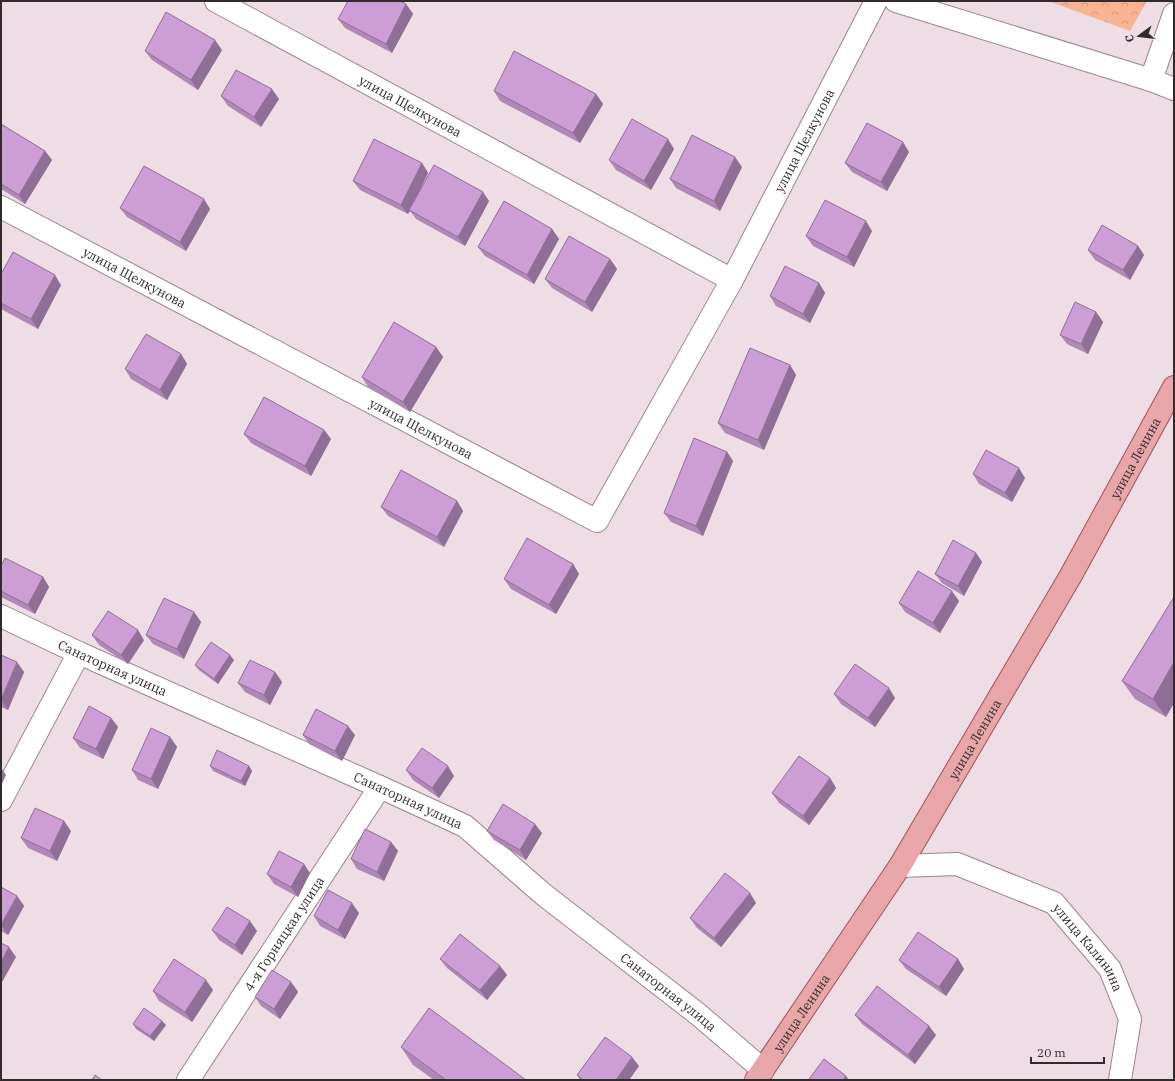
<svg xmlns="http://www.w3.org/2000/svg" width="1175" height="1081" font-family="'IBM Plex Serif',serif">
<defs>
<pattern id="forest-crowns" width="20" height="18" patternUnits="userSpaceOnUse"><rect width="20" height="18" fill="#f9b494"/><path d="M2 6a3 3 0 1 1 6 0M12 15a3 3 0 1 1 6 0" fill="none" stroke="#d69b80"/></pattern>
</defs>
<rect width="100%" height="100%" fill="#eedde4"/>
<!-- forest -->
<path fill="url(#forest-crowns)" d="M 1048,1 L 1147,1 L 1130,31 Z"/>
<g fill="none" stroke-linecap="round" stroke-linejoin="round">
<defs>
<g id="minor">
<path id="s1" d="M 216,1 L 732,280"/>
<path d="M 896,1 L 1151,80 L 1174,89"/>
<path d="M 1151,80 L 1174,14"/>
<path id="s2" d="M 1,207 L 597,521 L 732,280 L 876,1"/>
<path id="s3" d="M 1,616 L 79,653 L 380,787 L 465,826 L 543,894 L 699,1015 L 763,1070"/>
<path d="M 1,800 L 79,653"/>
<path id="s4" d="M 900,866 L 957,864 L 1054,903 L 1110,969 L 1130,1019 L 1120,1080"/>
<path id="s5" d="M 188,1080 L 380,787"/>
</g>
<g id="major">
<path id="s6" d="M 756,1080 L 900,866 L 1070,577 L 1174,387"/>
</g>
</defs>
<!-- minor casing -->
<use href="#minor" stroke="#96878e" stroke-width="24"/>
<!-- major casing -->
<use href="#major" stroke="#9e5459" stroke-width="24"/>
<!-- minor -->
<use href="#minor" stroke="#fff" stroke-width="22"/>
<!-- major -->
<use href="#major" stroke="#e8a6a9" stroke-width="22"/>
</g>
<!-- wall -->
<g fill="#af88b7">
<path d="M 406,4 L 413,14 L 392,53 L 345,28 L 338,19 Z"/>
<path d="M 222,50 L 198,90 L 152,60 L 145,51 Z"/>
<path d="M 494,91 L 596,94 L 603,104 L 580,143 L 500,101 Z"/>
<path d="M 221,96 L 279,99 L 261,127 L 228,106 Z"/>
<path d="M 1,124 L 45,151 L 52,160 L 25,204 L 1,189 Z"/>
<path d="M 674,149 L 651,190 L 616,170 L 609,160 Z"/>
<path d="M 909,152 L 887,191 L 852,172 L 845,163 Z"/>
<path d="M 422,163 L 428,173 L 421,187 L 489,201 L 465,246 L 416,219 L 410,211 L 408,214 L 360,190 L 353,181 Z"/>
<path d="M 742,167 L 720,211 L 676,188 L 670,179 Z"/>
<path d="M 120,208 L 210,209 L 186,251 L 127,217 Z"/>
<path d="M 552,229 L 559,239 L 534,284 L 485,256 L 478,247 Z"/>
<path d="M 872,231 L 854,267 L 813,246 L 806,236 Z"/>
<path d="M 1138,246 L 1144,255 L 1130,280 L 1095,260 L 1088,250 Z"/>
<path d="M 610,259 L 617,269 L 592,312 L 552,288 L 545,279 Z"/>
<path d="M 1,274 L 61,285 L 38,329 L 1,309 Z"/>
<path d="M 819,283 L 825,293 L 810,323 L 776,306 L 770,296 Z"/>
<path d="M 1096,312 L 1103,322 L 1088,354 L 1067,344 L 1060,335 Z"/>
<path d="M 436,347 L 443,357 L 410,412 L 368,387 L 362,377 Z"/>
<path d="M 181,354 L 187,364 L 167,400 L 131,379 L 125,369 Z"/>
<path d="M 790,365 L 796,375 L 764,450 L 725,433 L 718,423 Z"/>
<path d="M 324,430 L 331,439 L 311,476 L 251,443 L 244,434 Z"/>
<path d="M 727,452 L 733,461 L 703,536 L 671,522 L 664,513 Z"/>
<path d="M 973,474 L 1025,478 L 1012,502 L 979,484 Z"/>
<path d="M 457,501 L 463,511 L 444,547 L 388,516 L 381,507 Z"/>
<path d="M 976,553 L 982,562 L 964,596 L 942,583 L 935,574 Z"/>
<path d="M 573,564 L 579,574 L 556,614 L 511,589 L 504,579 Z"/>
<path d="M 1,566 L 43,577 L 49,587 L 35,614 L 1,597 Z"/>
<path d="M 1174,597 L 1174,703 L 1166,717 L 1135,699 L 1122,681 Z"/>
<path d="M 959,601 L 940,633 L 905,612 L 899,603 Z"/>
<path d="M 194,612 L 201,622 L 184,659 L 153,644 L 146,635 Z"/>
<path d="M 92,635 L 144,640 L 128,664 L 99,645 Z"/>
<path d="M 1,655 L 24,672 L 8,710 L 1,707 Z"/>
<path d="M 234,660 L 218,684 L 199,670 L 195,665 Z"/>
<path d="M 275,672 L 282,682 L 270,705 L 245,692 L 238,683 Z"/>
<path d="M 834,694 L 895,698 L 875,727 L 841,704 Z"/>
<path d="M 111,718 L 118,727 L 103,759 L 80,748 L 73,738 Z"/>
<path d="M 303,735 L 355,735 L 342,761 L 309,744 Z"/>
<path d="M 170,737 L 177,747 L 158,789 L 138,780 L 132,770 Z"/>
<path d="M 210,766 L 249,766 L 252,771 L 245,786 L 213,771 Z"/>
<path d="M 406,770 L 454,776 L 439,798 L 413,780 Z"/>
<path d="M 830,778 L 836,788 L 809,825 L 779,803 L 772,793 Z"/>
<path d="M 71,831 L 57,861 L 28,848 L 21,838 Z"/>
<path d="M 487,831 L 542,833 L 526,860 L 494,840 Z"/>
<path d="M 391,842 L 398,851 L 384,881 L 357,869 L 351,859 Z"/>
<path d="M 310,873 L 298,897 L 274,884 L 267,874 Z"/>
<path d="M 1,887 L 17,896 L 24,906 L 8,935 L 1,931 Z"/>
<path d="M 756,903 L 721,947 L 697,928 L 690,918 Z"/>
<path d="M 359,913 L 345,939 L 320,926 L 314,916 Z"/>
<path d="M 212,930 L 257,931 L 242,955 L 219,940 Z"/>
<path d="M 440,959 L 500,966 L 507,975 L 487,1000 L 447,968 Z"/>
<path d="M 958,959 L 964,969 L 946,996 L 906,969 L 899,960 Z"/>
<path d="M 291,982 L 298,992 L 280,1019 L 261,1006 L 255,997 Z"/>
<path d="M 213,990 L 192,1022 L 159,1001 L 153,991 Z"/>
<path d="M 855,1015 L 936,1035 L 915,1064 L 862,1024 Z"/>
<path d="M 133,1024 L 166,1025 L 154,1041 L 136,1029 Z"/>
<path d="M 401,1047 L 526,1080 L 434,1080 L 413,1065 Z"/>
<path d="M 639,1066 L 629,1080 L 580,1080 L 577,1075 Z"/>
</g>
<!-- shaded-wall -->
<g fill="#8f6f95">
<path d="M 406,4 L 413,14 L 392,53 L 386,44 Z"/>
<path d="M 215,40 L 222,50 L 198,90 L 191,80 Z"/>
<path d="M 272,89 L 279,99 L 261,127 L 254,117 Z"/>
<path d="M 596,94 L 603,104 L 580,143 L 573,133 Z"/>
<path d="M 668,139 L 674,149 L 651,190 L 644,181 Z"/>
<path d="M 903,142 L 909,152 L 887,191 L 881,182 Z"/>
<path d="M 45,151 L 52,160 L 25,204 L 19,195 Z"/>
<path d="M 735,157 L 742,167 L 720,211 L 714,201 Z"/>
<path d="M 422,163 L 428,173 L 408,214 L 401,205 Z"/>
<path d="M 483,192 L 489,201 L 465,246 L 458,237 Z"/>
<path d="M 204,199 L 210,209 L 186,251 L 180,242 Z"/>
<path d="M 866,221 L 872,231 L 854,267 L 847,257 Z"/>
<path d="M 552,229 L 559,239 L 534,284 L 527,275 Z"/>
<path d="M 1138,246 L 1144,255 L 1130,280 L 1123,270 Z"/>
<path d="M 610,259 L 617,269 L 592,312 L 585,302 Z"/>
<path d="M 55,275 L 61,285 L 38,329 L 31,319 Z"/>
<path d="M 819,283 L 825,293 L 810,323 L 803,314 Z"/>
<path d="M 1096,312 L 1103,322 L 1088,354 L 1081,344 Z"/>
<path d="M 436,347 L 443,357 L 410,412 L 403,402 Z"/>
<path d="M 181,354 L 187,364 L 167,400 L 160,390 Z"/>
<path d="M 790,365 L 796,375 L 764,450 L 758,440 Z"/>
<path d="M 324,430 L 331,439 L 311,476 L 305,466 Z"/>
<path d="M 727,452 L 733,461 L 703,536 L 696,526 Z"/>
<path d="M 1019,468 L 1025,478 L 1012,502 L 1005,493 Z"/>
<path d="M 457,501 L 463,511 L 444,547 L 437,537 Z"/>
<path d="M 976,553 L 982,562 L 964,596 L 958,586 Z"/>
<path d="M 573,564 L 579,574 L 556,614 L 549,605 Z"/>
<path d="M 43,577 L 49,587 L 35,614 L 28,605 Z"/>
<path d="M 952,591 L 959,601 L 940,633 L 933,623 Z"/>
<path d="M 194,612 L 201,622 L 184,659 L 177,649 Z"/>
<path d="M 138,630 L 144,640 L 128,664 L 121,655 Z"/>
<path d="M 230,655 L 234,660 L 218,684 L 214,679 Z"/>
<path d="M 17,662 L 24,672 L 8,710 L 1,700 Z"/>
<path d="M 1174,662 L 1174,703 L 1166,717 L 1153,699 Z"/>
<path d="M 275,672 L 282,682 L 270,705 L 264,695 Z"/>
<path d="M 889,688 L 895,698 L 875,727 L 868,718 Z"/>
<path d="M 111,718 L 118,727 L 103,759 L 96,749 Z"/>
<path d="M 348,726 L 355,735 L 342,761 L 335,751 Z"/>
<path d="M 170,737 L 177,747 L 158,789 L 151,779 Z"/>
<path d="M 249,766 L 252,771 L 245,786 L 241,781 Z"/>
<path d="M 448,766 L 454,776 L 439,798 L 432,788 Z"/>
<path d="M 1,768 L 6,775 L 1,786 Z"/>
<path d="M 830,778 L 836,788 L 809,825 L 803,816 Z"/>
<path d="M 64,821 L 71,831 L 57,861 L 50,851 Z"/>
<path d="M 535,824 L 542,833 L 526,860 L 520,850 Z"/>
<path d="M 391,842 L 398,851 L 384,881 L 377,872 Z"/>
<path d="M 304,864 L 310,873 L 298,897 L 291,887 Z"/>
<path d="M 750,893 L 756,903 L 721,947 L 714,938 Z"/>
<path d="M 17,896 L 24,906 L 8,935 L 1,925 Z"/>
<path d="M 352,903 L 359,913 L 345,939 L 338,930 Z"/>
<path d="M 250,921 L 257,931 L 242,955 L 235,945 Z"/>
<path d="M 9,947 L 16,957 L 1,984 L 1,962 Z"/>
<path d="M 958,959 L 964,969 L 946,996 L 939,987 Z"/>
<path d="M 500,966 L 507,975 L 487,1000 L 480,990 Z"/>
<path d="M 206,980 L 213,990 L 192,1022 L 185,1012 Z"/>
<path d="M 291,982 L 298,992 L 280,1019 L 274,1009 Z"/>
<path d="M 162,1021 L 166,1025 L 154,1041 L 150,1036 Z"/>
<path d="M 929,1026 L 936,1035 L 915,1064 L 908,1055 Z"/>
<path d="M 632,1057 L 639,1066 L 629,1080 L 616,1080 Z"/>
<path d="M 846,1076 L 849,1080 L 843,1080 Z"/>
</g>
<!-- building -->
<g fill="#cc9ed5" stroke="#8f6f95">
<path d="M 348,1 L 400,1 L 406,4 L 386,44 L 338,19 Z"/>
<path d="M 166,12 L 215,40 L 191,80 L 145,51 Z"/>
<path d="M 514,51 L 596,94 L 573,133 L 494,91 Z"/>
<path d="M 236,70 L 272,89 L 254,117 L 221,96 Z"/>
<path d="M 632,119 L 668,139 L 644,181 L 609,160 Z"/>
<path d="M 867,123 L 903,142 L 881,182 L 845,163 Z"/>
<path d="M 1,124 L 45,151 L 19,195 L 1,184 Z"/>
<path d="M 692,135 L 735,157 L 714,201 L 670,179 Z"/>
<path d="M 374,139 L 422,163 L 401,205 L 353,181 Z"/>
<path d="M 434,165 L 483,192 L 458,237 L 409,210 Z"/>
<path d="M 144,166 L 204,199 L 180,242 L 120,208 Z"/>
<path d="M 825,200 L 866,221 L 847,257 L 806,236 Z"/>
<path d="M 504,201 L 552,229 L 527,275 L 478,247 Z"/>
<path d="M 1102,225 L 1138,246 L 1123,270 L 1088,250 Z"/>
<path d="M 569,236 L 610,259 L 585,302 L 545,279 Z"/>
<path d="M 13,252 L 55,275 L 31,319 L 1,303 L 1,274 Z"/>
<path d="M 785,266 L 819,283 L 803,314 L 770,296 Z"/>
<path d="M 1075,302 L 1096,312 L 1081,344 L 1060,335 Z"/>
<path d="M 394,322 L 436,347 L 403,402 L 362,377 Z"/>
<path d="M 146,334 L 181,354 L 160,390 L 125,369 Z"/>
<path d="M 750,348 L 790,365 L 758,440 L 718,423 Z"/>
<path d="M 264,397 L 324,430 L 305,466 L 244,434 Z"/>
<path d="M 694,438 L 727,452 L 696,526 L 664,513 Z"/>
<path d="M 986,450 L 1019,468 L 1005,493 L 973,474 Z"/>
<path d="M 401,470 L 457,501 L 437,537 L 381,507 Z"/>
<path d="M 527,538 L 573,564 L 549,605 L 504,579 Z"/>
<path d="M 953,540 L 976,553 L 958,586 L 935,574 Z"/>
<path d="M 5,558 L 43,577 L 28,605 L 1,591 L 1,566 Z"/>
<path d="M 918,571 L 952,591 L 933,623 L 899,603 Z"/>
<path d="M 1174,597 L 1174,662 L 1153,699 L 1122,681 Z"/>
<path d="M 164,598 L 194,612 L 177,649 L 146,635 Z"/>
<path d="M 108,611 L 138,630 L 121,655 L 92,635 Z"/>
<path d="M 211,642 L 230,655 L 214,679 L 195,665 Z"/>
<path d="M 1,655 L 17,662 L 1,700 Z"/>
<path d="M 250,660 L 275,672 L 264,695 L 238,683 Z"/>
<path d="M 855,664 L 889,688 L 868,718 L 834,694 Z"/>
<path d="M 89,706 L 111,718 L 96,749 L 73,738 Z"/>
<path d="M 316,709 L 348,726 L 335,751 L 303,735 Z"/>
<path d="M 151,728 L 170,737 L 151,779 L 132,770 Z"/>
<path d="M 422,748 L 448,766 L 432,788 L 406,770 Z"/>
<path d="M 217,750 L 249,766 L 241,781 L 210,766 Z"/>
<path d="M 799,756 L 830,778 L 803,816 L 772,793 Z"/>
<path d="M 503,804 L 535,824 L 520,850 L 487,831 Z"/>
<path d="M 35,808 L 64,821 L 50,851 L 21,838 Z"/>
<path d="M 365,829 L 391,842 L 377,872 L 351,859 Z"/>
<path d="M 279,851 L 304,864 L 291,887 L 267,874 Z"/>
<path d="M 725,873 L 750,893 L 714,938 L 690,918 Z"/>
<path d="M 1,887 L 17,896 L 1,925 Z"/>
<path d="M 328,890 L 352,903 L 338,930 L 314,916 Z"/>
<path d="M 227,907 L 250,921 L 235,945 L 212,930 Z"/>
<path d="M 918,932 L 958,959 L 939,987 L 899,960 Z"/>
<path d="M 460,934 L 500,966 L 480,990 L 440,959 Z"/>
<path d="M 1,943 L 9,947 L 1,962 Z"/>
<path d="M 174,959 L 206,980 L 185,1012 L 153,991 Z"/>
<path d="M 272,970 L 291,982 L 274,1009 L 255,997 Z"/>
<path d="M 877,986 L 929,1026 L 908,1055 L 855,1015 Z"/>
<path d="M 144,1008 L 162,1021 L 150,1036 L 133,1024 Z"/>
<path d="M 429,1008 L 526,1080 L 446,1080 L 401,1047 Z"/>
<path d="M 605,1037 L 632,1057 L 616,1080 L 583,1080 L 577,1075 Z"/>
<path d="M 824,1059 L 846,1076 L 843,1080 L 810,1080 L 809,1079 Z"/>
<path d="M 95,1075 L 102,1080 L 92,1080 Z"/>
</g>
<g text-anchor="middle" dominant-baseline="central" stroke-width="4" stroke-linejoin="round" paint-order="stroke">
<!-- street labels -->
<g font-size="13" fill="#322b2e" stroke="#eedde4">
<text stroke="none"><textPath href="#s1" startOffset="221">улица Щелкунова</textPath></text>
<text stroke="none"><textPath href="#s2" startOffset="1107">улица Щелкунова</textPath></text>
<text stroke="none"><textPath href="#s2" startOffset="151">улица Щелкунова</textPath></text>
<text stroke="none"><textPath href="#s2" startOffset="475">улица Щелкунова</textPath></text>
<text stroke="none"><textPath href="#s6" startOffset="729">улица Ленина</textPath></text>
<text stroke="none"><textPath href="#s3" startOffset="123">Санаторная улица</textPath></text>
<text stroke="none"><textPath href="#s6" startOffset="405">улица Ленина</textPath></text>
<text stroke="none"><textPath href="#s3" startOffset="447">Санаторная улица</textPath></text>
<text stroke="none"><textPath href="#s5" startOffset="175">4-я Горняцкая улица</textPath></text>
<text stroke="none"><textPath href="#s4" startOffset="218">улица Калинина</textPath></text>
<text stroke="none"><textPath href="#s3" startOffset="772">Санаторная улица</textPath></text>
<text stroke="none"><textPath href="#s6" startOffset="81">улица Ленина</textPath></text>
</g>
</g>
<!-- border -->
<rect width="1175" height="1081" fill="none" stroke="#322b2e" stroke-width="4"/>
<!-- north arrow -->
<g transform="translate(1139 36) rotate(255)" stroke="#eedde4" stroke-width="3" paint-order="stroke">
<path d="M0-3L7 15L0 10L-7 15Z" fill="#322b2e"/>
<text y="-6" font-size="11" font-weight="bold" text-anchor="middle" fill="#322b2e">С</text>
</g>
<!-- scale -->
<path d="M1031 1057v6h73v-6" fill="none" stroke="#322b2e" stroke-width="2"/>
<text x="1037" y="1057" font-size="12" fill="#322b2e" stroke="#eedde4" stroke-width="3" paint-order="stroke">20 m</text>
</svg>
